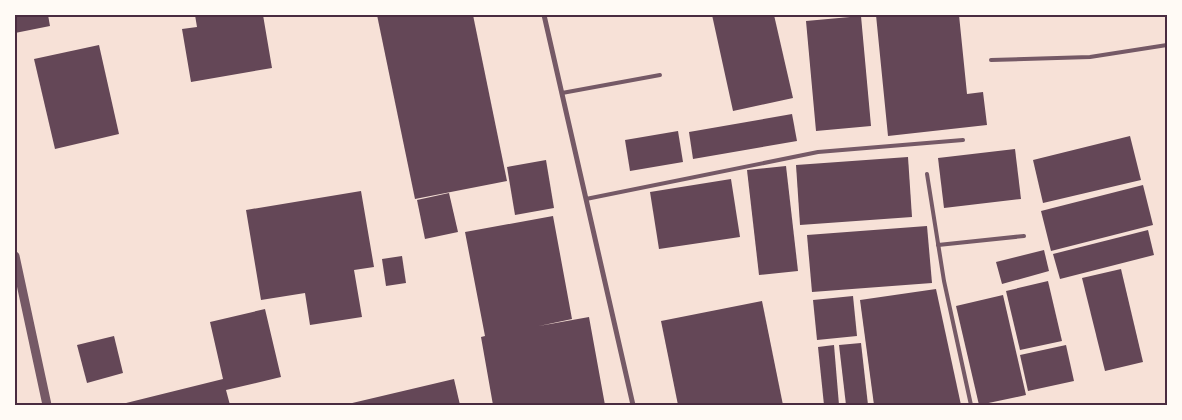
<svg xmlns="http://www.w3.org/2000/svg" width="1182" height="420" font-family="'Nunito Sans',sans-serif">
<rect width="100%" height="100%" fill="#f7e1d7"/>
<!-- building -->
<g fill="#644757">
<path d="M 15,15 L 48,15 L 50,26 L 15,33 Z"/>
<path d="M 195,15 L 263,15 L 272,68 L 191,82 L 182,29 L 197,27 Z"/>
<path d="M 377,15 L 473,15 L 507,181 L 415,199 Z"/>
<path d="M 712,15 L 774,15 L 793,98 L 733,111 Z"/>
<path d="M 876,15 L 959,15 L 967,94 L 983,92 L 987,125 L 888,136 Z"/>
<path d="M 861,16 L 871,126 L 816,131 L 806,21 Z"/>
<path d="M 99,45 L 119,134 L 55,149 L 34,59 Z"/>
<path d="M 792,114 L 797,141 L 693,159 L 689,132 Z"/>
<path d="M 678,131 L 683,162 L 630,171 L 625,140 Z"/>
<path d="M 1130,136 L 1141,180 L 1043,203 L 1033,160 Z"/>
<path d="M 1015,149 L 1021,199 L 944,208 L 938,158 Z"/>
<path d="M 908,157 L 912,217 L 800,225 L 796,165 Z"/>
<path d="M 546,160 L 554,208 L 515,215 L 507,167 Z"/>
<path d="M 786,166 L 798,271 L 759,275 L 747,170 Z"/>
<path d="M 731,179 L 740,237 L 659,249 L 650,192 Z"/>
<path d="M 1143,185 L 1153,225 L 1051,251 L 1041,211 Z"/>
<path d="M 361,191 L 374,267 L 354,270 L 362,317 L 310,325 L 305,293 L 261,300 L 246,210 Z"/>
<path d="M 449,193 L 458,232 L 425,239 L 417,200 Z"/>
<path d="M 553,216 L 572,319 L 539,326 L 589,317 L 605,405 L 493,405 L 481,337 L 485,336 L 465,232 Z"/>
<path d="M 927,226 L 932,283 L 812,292 L 807,235 Z"/>
<path d="M 1148,230 L 1154,255 L 1060,279 L 1053,254 Z"/>
<path d="M 1044,250 L 1049,271 L 1002,284 L 996,262 Z"/>
<path d="M 402,256 L 406,283 L 386,286 L 382,259 Z"/>
<path d="M 1121,269 L 1143,362 L 1105,371 L 1082,278 Z"/>
<path d="M 1048,281 L 1062,341 L 1020,350 L 1006,291 Z"/>
<path d="M 936,289 L 961,405 L 874,405 L 860,300 Z"/>
<path d="M 1003,295 L 1026,395 L 979,405 L 956,306 Z"/>
<path d="M 853,296 L 857,336 L 817,340 L 813,300 Z"/>
<path d="M 762,301 L 783,405 L 678,405 L 661,321 Z"/>
<path d="M 265,309 L 281,377 L 226,390 L 230,405 L 118,405 L 223,379 L 210,322 Z"/>
<path d="M 114,336 L 123,373 L 87,383 L 77,345 Z"/>
<path d="M 861,343 L 868,405 L 846,405 L 839,345 Z"/>
<path d="M 834,345 L 839,405 L 824,405 L 818,347 Z"/>
<path d="M 1066,345 L 1074,381 L 1028,391 L 1020,355 Z"/>
<path d="M 454,379 L 460,405 L 348,405 L 348,404 Z"/>
</g>
<g fill="none" stroke-linecap="round" stroke-linejoin="round">
<!-- service -->
<g stroke="#755966" stroke-width="4">
<path d="M 991,60 L 1090,57 L 1167,45"/>
<path d="M 562,93 L 660,75"/>
<path d="M 927,174 L 944,281 L 971,405"/>
<path d="M 586,199 L 818,152 L 963,140"/>
<path d="M 938,245 L 1024,236"/>
</g>
<!-- minor -->
<path stroke="#755966" stroke-width="5" d="M 544,15 L 633,405"/>
<!-- tertiary -->
<path stroke="#755966" stroke-width="9" d="M 15,256 L 47,405"/>
</g>
<!-- border -->
<rect width="1182" height="420" fill="none" stroke="#fffaf5" stroke-width="32"/>
<rect x="16" y="16" width="1150" height="388" fill="none" stroke="#4a2c40" stroke-width="2"/>
</svg>
